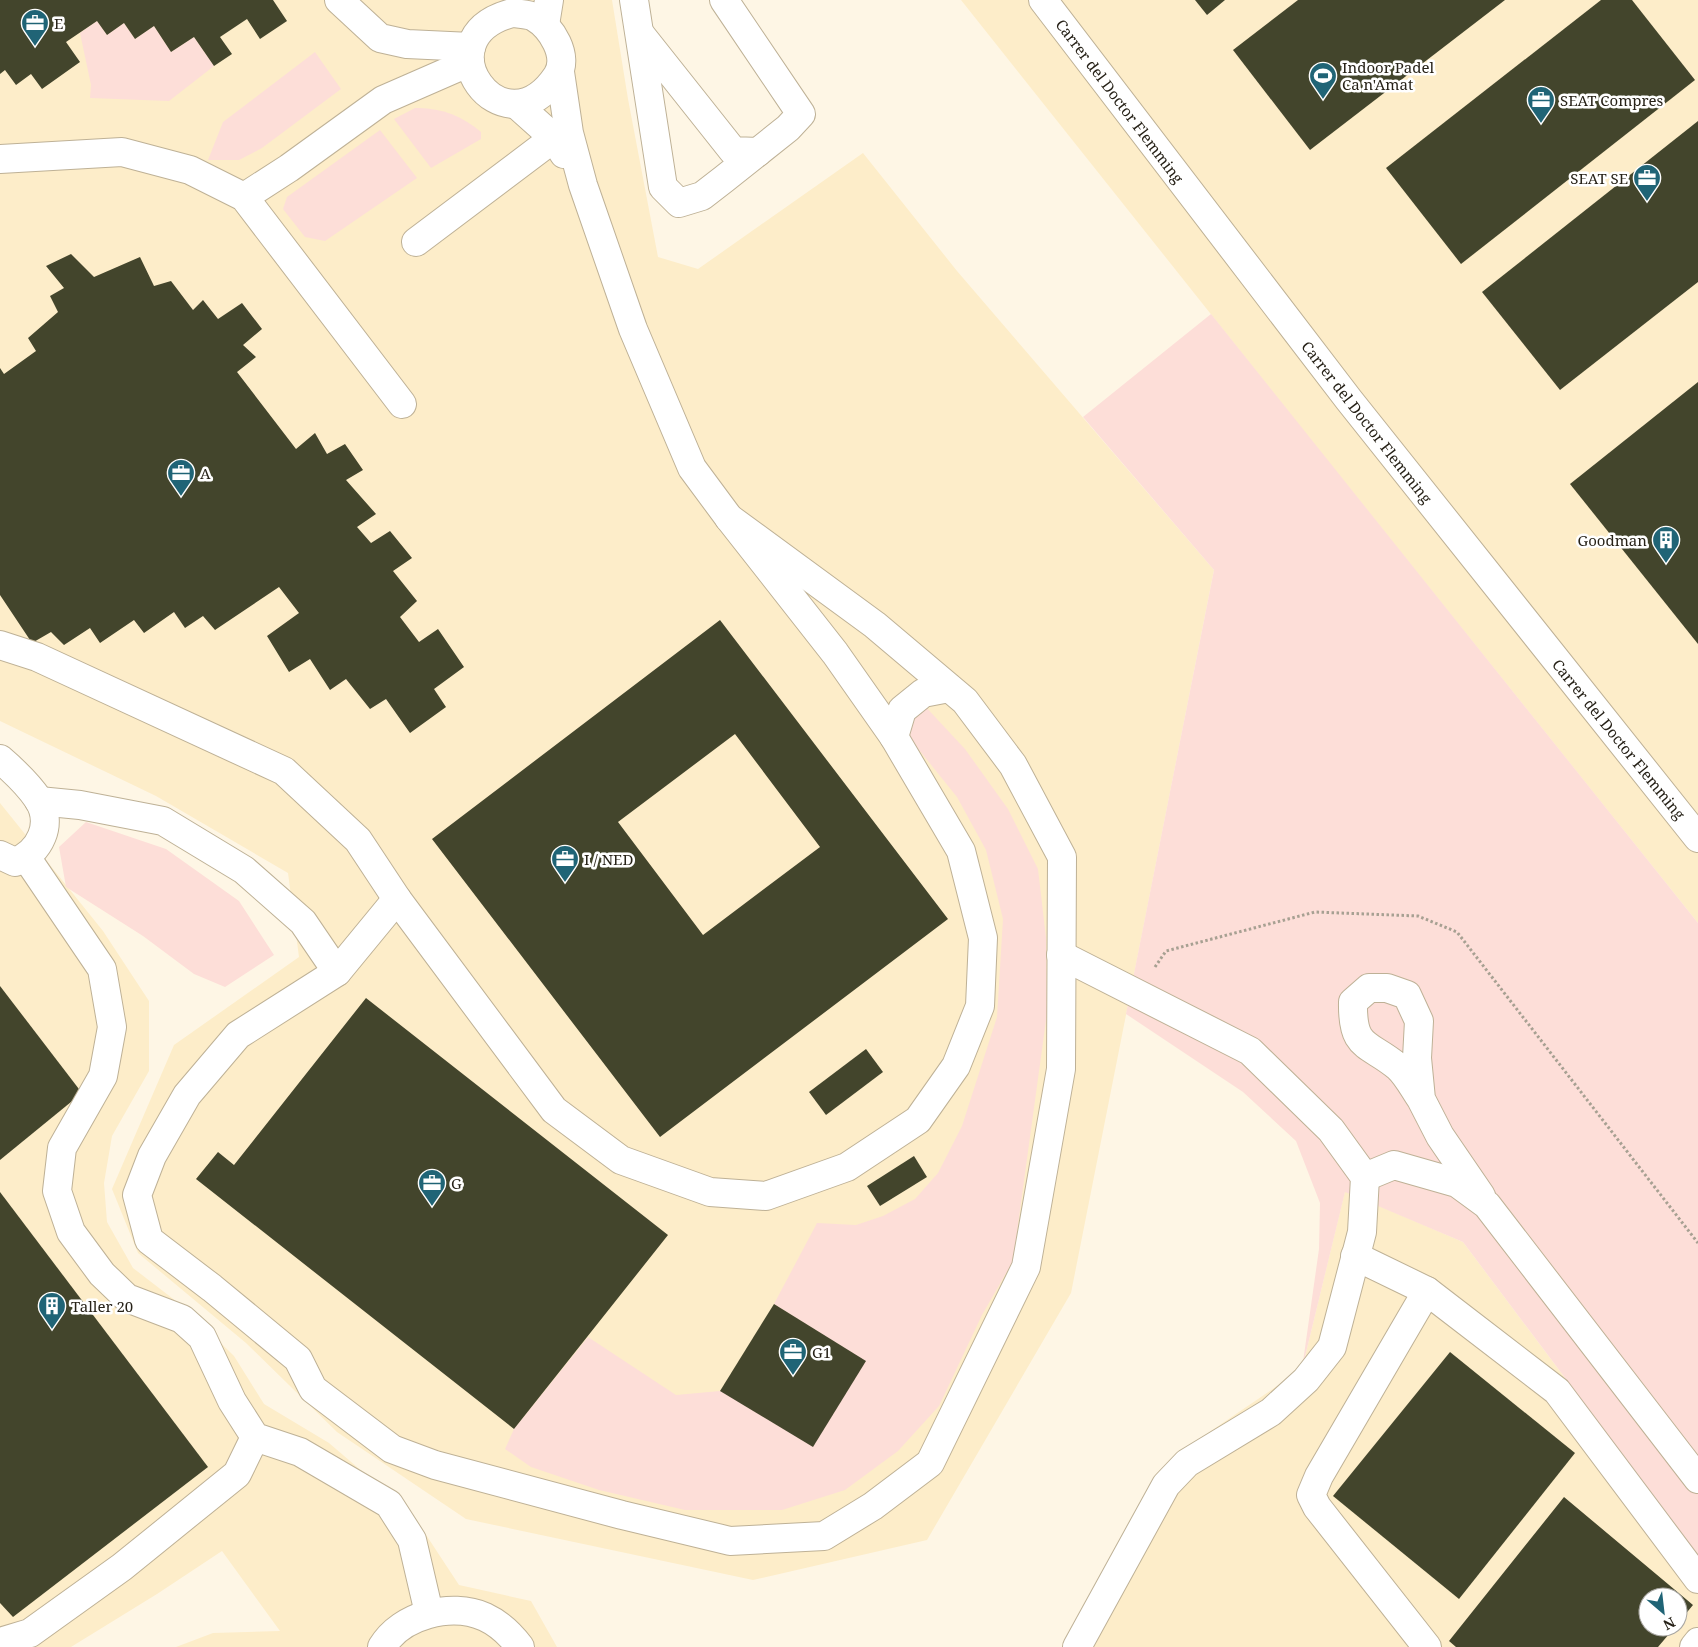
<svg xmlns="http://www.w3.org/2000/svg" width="1698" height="1647" font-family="'Noto Serif',serif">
<rect width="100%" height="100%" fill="#fef6e5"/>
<!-- built -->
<g fill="#fdedc9" fill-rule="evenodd">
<path d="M 0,0 L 612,0 L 628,99 L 658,257 L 698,269 L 863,153 L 957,271 L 1214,570 L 1071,1293 L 927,1540 L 753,1580 L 466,1519 L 337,1432 L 246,1343 L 138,1253 L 112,1189 L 174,1045 L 299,957 L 288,873 L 156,796 L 0,721 Z"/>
<path d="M 961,0 L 1698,0 L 1698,923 L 1299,425 Z"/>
<path d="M 0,803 L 103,931 L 149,1001 L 149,1071 L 112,1136 L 104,1183 L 107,1222 L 133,1268 L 185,1308 L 234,1356 L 264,1404 L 329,1443 L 413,1515 L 459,1585 L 531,1601 L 557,1647 L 176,1647 L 213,1633 L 280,1631 L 222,1551 L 157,1594 L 71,1647 L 0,1647 Z"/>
<path d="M 1345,1191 L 1463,1242 L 1698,1555 L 1698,1647 L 1064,1647 L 1150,1484 L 1208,1433 L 1302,1369 ZM 1648,1597 L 1678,1597 L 1678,1627 L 1648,1627 Z"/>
</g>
<!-- green -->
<g fill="#fdded8">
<path d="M 97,21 L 107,35 L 124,23 L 135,39 L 154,26 L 171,52 L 194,37 L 214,66 L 169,101 L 90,98 L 91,85 L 80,33 Z"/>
<path d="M 315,52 L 341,89 L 262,148 L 239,160 L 208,160 L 223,122 Z"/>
<path d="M 415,108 C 439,107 463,116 481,132 L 481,139 L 431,168 L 394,119 Z"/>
<path d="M 380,130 L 417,178 L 325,241 L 305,237 L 283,209 L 287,197 Z"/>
<path d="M 1211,314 L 1698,923 L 1698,1555 L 1463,1242 L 1345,1192 L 1302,1369 L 1319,1249 L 1320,1203 L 1296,1141 L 1243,1092 L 1126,1014 L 1214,570 L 1083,417 Z"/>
<path d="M 923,704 L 965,749 L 1008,809 L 1038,869 L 1046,938 L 1047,1013 L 1013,1261 L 982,1315 L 939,1406 L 898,1451 L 845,1490 L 782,1510 L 685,1510 L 599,1490 L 531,1467 L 505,1449 L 514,1429 L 588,1337 L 676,1395 L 720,1391 L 865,1361 L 774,1304 L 817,1223 L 856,1225 L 883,1216 L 915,1199 L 938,1173 L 962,1126 L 997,1017 L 1003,919 L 986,850 L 957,797 L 899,725 Z"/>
<path d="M 86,822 L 166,849 L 239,901 L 274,955 L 225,987 L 194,974 L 143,936 L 66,887 L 59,847 Z"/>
</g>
<!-- building -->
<g fill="#43452c" fill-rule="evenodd">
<path d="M 0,0 L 273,0 L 287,21 L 260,39 L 247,19 L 220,37 L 232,54 L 214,66 L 194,37 L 171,52 L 154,26 L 135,39 L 124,23 L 107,35 L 97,21 L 66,42 L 80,62 L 42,89 L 31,74 L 16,85 L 5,70 L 0,74 Z"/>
<path d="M 1195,0 L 1225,0 L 1207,15 Z"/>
<path d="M 1298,0 L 1505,0 L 1310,150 L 1233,50 Z"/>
<path d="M 1601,0 L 1632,0 L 1695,80 L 1461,264 L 1386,168 Z"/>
<path d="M 1698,121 L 1698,282 L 1560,390 L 1482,292 Z"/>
<path d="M 71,254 L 94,277 L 140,257 L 154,286 L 171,281 L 193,310 L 203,300 L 218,319 L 242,303 L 262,329 L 243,345 L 256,357 L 237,372 L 296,449 L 315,433 L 327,454 L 345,444 L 363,470 L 346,480 L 376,514 L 357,527 L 371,543 L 390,531 L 412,558 L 393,571 L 417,601 L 400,617 L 419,642 L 438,629 L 464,667 L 434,689 L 446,707 L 410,733 L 386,699 L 370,709 L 346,679 L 330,690 L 310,659 L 289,672 L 267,636 L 299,613 L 279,587 L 215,630 L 203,616 L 185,628 L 174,612 L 144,633 L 134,620 L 100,643 L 90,628 L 64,645 L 51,632 L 32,643 L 0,595 L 0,368 L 4,374 L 36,351 L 28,338 L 58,312 L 50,296 L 64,288 L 46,266 Z"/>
<path d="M 1698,382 L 1698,644 L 1570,484 Z"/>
<path d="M 720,620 L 948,919 L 660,1137 L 432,839 ZM 735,734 L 820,847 L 703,935 L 618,822 Z"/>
<path d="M 0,986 L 82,1093 L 0,1160 Z"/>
<path d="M 366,998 L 668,1235 L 514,1429 L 196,1179 L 218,1152 L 234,1165 Z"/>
<path d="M 866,1049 L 883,1072 L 826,1115 L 809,1092 Z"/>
<path d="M 914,1156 L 927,1177 L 880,1206 L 867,1186 Z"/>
<path d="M 0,1192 L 208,1467 L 13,1617 L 0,1603 Z"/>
<path d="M 774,1304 L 866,1361 L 813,1447 L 720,1391 Z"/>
<path d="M 1450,1352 L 1575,1453 L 1459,1599 L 1333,1496 Z"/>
<path d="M 1564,1497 L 1693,1605 L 1678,1623 L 1678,1597 L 1648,1597 L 1648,1627 L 1675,1627 L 1658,1647 L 1456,1647 L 1449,1641 Z"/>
</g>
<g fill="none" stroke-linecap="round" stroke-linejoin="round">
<defs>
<g id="minor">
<path d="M 339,0 L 380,38 L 407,44 L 471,47"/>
<path d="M 634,0 L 663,187 L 679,203 L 702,196 L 724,179 L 788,128 L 801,114 L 724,0"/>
<path d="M 1043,0 L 1349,400 L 1698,838"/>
<path d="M 512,13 C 519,14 528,14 534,17 C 551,27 570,56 557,76 C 503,157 418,38 512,13 Z"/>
<path d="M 545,25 L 549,0"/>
<path d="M 641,35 L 733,151 L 758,152"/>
<path d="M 516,104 L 554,138 L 564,154"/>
<path d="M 0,159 L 122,152 L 190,170 L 244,197 L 402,404"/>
<path d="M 244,197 L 289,168 L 383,100 L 470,62"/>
<path d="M 416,242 L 554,138"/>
<path d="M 0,645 L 37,657 L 284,771 L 358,840 L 397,899 L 554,1110 L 621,1160 L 710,1192 L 766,1196 L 847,1167 L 918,1120 L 956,1066 L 980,1006 L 983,938 L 961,851 L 894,737 L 835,653 L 729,518 L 692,468 L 633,329 L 583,185 L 569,133 L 560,72"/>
<path d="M 894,737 L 902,710 L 923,693 L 949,688"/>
<path d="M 0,759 C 14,771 27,783 38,799 C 54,824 40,852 15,862 L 0,855"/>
<path d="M 39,801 L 80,805 L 163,821 L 244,870 L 303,922 L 337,972"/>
<path d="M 26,857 L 102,969 L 112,1027 L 103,1076 L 62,1148 L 57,1191 L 71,1232 L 102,1274 L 127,1298 L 182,1319 L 202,1337 L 232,1401 L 255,1437 L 300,1452 L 389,1504 L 412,1540 L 429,1613"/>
<path d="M 397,899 L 337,972 L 238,1035 L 187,1095 L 152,1156 L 137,1195 L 149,1240 L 212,1288 L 298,1359 L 313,1389 L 392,1449 L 435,1465 L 622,1515 L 730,1541 L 824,1536 L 873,1506 L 930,1463 L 1026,1267 L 1061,1069 L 1062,857 L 1013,765 L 965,701 L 875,625 L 729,518"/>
<path d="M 1061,955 L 1250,1051 L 1331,1130 L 1365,1177 L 1362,1232 L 1332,1347 L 1306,1380 L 1271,1412 L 1187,1463 L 1166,1485 L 1077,1647"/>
<path d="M 1421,1099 C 1414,1089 1407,1075 1398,1067 C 1368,1042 1352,1050 1353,1002 L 1369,988 L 1387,988 L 1407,995 L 1419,1021 L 1417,1058 L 1421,1099 L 1440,1136 L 1481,1196"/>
<path d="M 1365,1177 L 1394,1165 L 1457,1183 L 1487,1205 L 1698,1479"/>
<path d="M 1355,1256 L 1427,1291 L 1557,1391 L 1698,1579"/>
<path d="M 1427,1291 L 1319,1476 L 1311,1495 L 1317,1507 L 1427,1647"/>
<path d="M 0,1642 L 30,1633 L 122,1567 L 237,1474 L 255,1437"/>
<path d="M 382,1647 C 401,1615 451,1602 485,1617 C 500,1624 511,1635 520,1647"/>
<path d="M 1694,1647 L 1698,1642"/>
</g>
</defs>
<!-- minor casing -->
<use href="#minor" stroke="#beb196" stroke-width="30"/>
<!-- path -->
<path stroke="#a7a092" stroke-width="3" stroke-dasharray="2.5 2.5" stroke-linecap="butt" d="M 1155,967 L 1166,951 L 1315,912 L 1418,916 L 1457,932 L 1698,1243"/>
<!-- minor -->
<use href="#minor" stroke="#fff" stroke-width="28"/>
</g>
<!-- icons -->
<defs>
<symbol id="office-pin" viewBox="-11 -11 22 30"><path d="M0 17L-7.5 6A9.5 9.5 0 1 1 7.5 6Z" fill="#206476" stroke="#fff"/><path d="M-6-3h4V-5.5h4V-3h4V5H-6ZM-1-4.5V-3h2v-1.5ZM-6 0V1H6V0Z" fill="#fff"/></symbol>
<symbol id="stadium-pin" viewBox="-11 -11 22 30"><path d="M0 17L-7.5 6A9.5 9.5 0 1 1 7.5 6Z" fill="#206476" stroke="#fff"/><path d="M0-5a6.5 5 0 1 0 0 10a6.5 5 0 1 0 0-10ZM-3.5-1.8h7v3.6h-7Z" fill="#fff"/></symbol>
<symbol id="building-pin" viewBox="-11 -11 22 30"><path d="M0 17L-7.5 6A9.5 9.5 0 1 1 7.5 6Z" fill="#206476" stroke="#fff"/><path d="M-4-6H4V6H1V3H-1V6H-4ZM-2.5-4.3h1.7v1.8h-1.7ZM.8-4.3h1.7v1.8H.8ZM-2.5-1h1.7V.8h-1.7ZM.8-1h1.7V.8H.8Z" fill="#fff"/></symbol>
</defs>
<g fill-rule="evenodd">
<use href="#office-pin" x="19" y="7" width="32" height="43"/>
<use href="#stadium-pin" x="1307" y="60" width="32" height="43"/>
<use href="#office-pin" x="1525" y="84" width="32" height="43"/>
<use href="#office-pin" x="1631" y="162" width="32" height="43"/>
<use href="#office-pin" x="165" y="457" width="32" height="43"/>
<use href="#building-pin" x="1650" y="524" width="32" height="43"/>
<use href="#office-pin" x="549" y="843" width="32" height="43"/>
<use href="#office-pin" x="416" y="1167" width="32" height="43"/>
<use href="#building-pin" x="36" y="1290" width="32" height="43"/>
<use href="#office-pin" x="777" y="1336" width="32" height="43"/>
</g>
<g text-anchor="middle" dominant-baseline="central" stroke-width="5" stroke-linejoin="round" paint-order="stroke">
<!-- poi labels -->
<g font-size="15" fill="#272218" stroke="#fff" text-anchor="start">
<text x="54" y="23">E</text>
<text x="1342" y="67">Indoor Padel<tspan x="1342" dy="17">Ca n'Amat</tspan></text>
<text x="1560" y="100">SEAT Compres</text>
<text x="1628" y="178" text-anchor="end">SEAT SE</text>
<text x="200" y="473">A</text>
<text x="1647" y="540" text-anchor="end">Goodman</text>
<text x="584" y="859">I / NED</text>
<text x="451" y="1183">G</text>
<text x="71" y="1306">Taller 20</text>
<text x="812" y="1352">G1</text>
</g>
<!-- street labels -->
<g font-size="15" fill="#272218" stroke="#fff">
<text transform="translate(1120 101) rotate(53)">Carrer del Doctor Flemming</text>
<text transform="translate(1367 422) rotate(52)">Carrer del Doctor Flemming</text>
<text transform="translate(1619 739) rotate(51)">Carrer del Doctor Flemming</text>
</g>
</g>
<!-- north arrow -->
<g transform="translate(1663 1612) rotate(152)"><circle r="24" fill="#ffffff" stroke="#a9a7a3"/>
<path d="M0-4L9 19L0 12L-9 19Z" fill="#206476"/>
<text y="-8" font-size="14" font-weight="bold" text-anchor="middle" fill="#272218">N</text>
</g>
</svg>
